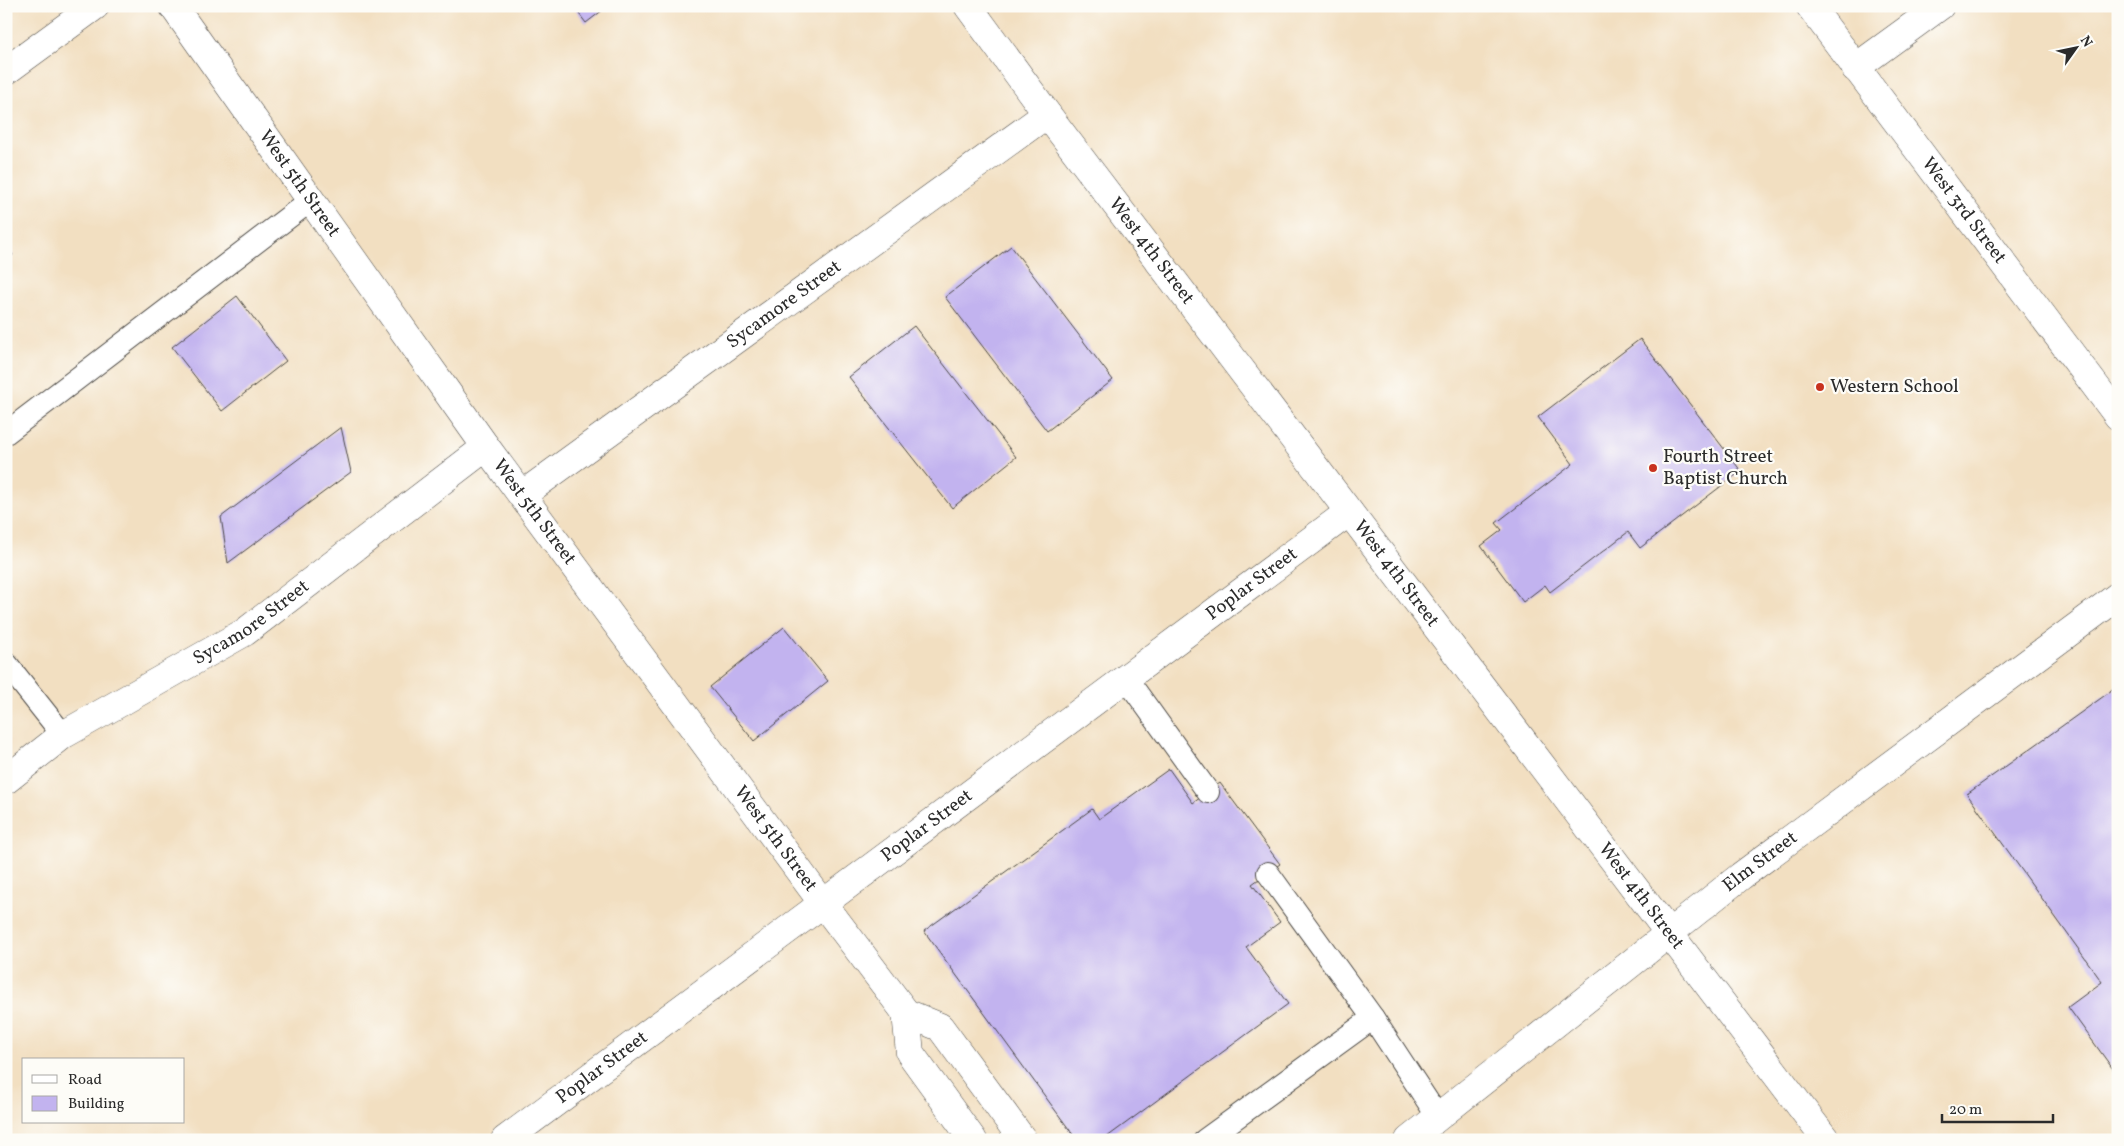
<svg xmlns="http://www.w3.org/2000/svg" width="2124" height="1146" font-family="Vollkorn,serif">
<rect width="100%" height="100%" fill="#fdfcf7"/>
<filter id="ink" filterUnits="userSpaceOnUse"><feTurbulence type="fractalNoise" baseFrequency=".02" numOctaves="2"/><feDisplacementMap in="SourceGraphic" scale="10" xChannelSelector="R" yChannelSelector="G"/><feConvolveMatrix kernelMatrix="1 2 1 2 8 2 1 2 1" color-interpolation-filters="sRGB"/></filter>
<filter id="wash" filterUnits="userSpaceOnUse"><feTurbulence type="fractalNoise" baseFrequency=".0096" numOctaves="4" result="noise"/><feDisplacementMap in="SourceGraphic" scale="20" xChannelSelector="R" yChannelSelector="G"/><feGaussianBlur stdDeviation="1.12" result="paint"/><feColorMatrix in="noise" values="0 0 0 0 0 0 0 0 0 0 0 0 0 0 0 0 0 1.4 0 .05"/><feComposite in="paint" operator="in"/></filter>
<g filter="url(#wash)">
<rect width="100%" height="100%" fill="#f2dfc1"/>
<g id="blocks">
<!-- building -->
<g fill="#c2b3ef">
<path d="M 573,6 L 608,6 L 586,23 Z"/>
<path d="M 6,246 L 13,255 L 6,259 Z"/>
<path d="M 1011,246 L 1113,380 L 1047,431 L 945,297 Z"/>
<path d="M 237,296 L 286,361 L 222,411 L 172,347 Z"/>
<path d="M 914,326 L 1016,457 L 952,508 L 849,377 Z"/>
<path d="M 1640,339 L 1741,471 L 1640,548 L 1628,532 L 1550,592 L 1545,585 L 1523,602 L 1481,546 L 1502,530 L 1496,523 L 1573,464 L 1538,417 Z"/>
<path d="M 341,427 L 351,472 L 228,563 L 221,517 Z"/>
<path d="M 784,627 L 828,681 L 754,741 L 710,687 Z"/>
<path d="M 2118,686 L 2118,1076 L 2068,1007 L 2102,982 L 1967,794 Z"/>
<path d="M 1169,769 L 1193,803 L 1220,783 L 1280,864 L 1252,884 L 1280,922 L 1246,947 L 1288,1004 L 1103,1140 L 1077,1140 L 924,931 L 1092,809 L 1099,819 Z"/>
</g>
</g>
</g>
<g filter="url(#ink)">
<use href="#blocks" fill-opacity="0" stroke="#494642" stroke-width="1"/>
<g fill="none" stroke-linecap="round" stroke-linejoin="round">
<defs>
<g id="service">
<path d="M 6,433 L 311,200"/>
<path d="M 6,663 L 63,735"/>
<path d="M 1126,678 L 1208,792"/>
<path d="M 1268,873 L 1373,1018"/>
<path d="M 1205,1140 L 1373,1018 L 1438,1117"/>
</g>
<g id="minor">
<path id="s1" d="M 173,6 L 486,447 L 822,902 L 906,1013 L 940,1027 L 1023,1140"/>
<path id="s2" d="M 1810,6 L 2118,416"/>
<path d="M 1855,68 L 1940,6"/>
<path d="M 6,71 L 95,6"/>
<path id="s3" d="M 522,495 L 1047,114"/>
<path id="s4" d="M 6,780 L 63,735 L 245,632 L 486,447"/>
<path d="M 906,1013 L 910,1053 L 973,1140"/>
<path id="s5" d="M 505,1140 L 1349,512"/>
<path id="s6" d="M 1409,1140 L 1741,876 L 2118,596"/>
</g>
<g id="primary">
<path id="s7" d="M 968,6 L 1047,114 L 1826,1140"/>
</g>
</defs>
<!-- service casing -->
<use href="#service" stroke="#494642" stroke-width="24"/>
<!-- minor casing -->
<use href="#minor" stroke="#494642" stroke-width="29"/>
<!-- primary casing -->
<use href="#primary" stroke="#494642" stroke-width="29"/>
<!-- service -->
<use href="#service" stroke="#fff" stroke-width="22"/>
<!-- minor -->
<use href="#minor" stroke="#fff" stroke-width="28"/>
<!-- primary -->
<use href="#primary" stroke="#fff" stroke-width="28"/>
</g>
</g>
<!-- markers -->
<g fill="#c8321e" stroke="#fdfcf7" stroke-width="2">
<circle cx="1820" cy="387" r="5"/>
<circle cx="1653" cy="468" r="5"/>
</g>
<g text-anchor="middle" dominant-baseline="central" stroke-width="4.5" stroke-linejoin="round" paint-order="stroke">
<!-- street labels -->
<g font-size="19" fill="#2b2b2b" stroke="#fdfcf7">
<text stroke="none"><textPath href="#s1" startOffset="218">West 5th Street</textPath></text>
<text stroke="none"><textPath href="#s2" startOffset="256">West 3rd Street</textPath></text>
<text stroke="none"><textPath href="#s7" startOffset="306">West 4th Street</textPath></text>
<text stroke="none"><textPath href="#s3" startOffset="324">Sycamore Street</textPath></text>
<text stroke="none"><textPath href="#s1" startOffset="622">West 5th Street</textPath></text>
<text stroke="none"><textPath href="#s7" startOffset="711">West 4th Street</textPath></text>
<text stroke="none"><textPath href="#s5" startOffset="931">Poplar Street</textPath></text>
<text stroke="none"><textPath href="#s4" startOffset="292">Sycamore Street</textPath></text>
<text stroke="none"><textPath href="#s5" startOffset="526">Poplar Street</textPath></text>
<text stroke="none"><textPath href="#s1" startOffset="1028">West 5th Street</textPath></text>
<text stroke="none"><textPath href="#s6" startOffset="448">Elm Street</textPath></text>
<text stroke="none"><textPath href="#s7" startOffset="1116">West 4th Street</textPath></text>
<text stroke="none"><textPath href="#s5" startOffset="121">Poplar Street</textPath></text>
</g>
<!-- poi labels -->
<g font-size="19" fill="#2b2b2b" stroke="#fdfcf7" text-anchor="start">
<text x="1830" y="387">Western School</text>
<text x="1663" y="457">Fourth Street<tspan x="1663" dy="22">Baptist Church</tspan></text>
</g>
</g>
<!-- margin -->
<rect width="2124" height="1146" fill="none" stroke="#fdfcf7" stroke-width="25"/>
<!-- legend -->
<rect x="22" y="1058" width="162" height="65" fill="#fdfcf7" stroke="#a9a8a5"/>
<rect x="32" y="1075" width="25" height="8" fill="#ffffff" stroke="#a9a8a5"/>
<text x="68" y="1084" font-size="15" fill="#2b2b2b">Road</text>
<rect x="32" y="1096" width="25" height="15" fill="#c2b3ef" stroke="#a9a8a5"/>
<text x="68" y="1108" font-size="15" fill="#2b2b2b">Building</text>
<!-- north arrow -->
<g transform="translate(2076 48) rotate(57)" stroke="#fdfcf7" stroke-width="4" paint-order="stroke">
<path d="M0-4L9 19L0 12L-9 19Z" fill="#2b2b2b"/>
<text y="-8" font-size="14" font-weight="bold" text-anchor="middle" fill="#2b2b2b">N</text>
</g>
<!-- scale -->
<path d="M1942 1114v8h111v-8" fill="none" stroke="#2b2b2b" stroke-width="2.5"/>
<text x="1949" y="1114" font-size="15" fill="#2b2b2b" stroke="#fdfcf7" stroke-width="4" paint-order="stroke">20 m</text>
</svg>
